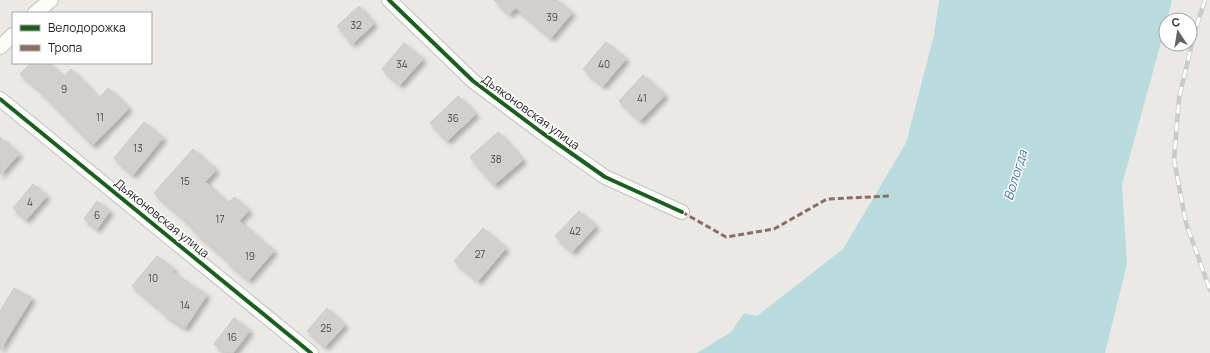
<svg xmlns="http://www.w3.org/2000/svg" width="1210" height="353" font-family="Manrope,sans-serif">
<defs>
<filter id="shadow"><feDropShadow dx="3.5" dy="3.5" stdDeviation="2" flood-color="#0004"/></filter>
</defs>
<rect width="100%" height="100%" fill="#ebe9e6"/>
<!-- water -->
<path fill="#b9dbde" d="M 939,0 L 1172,0 L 1167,20 L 1166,20 L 1166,24 L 1122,185 L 1127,264 L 1105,353 L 697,353 L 731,332 L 744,313 L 757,316 L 843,249 L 906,143 L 934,35 Z"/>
<!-- building -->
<g fill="#d2cfcc" stroke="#cecac7" filter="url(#shadow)">
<path d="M 494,0 L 557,0 L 572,13 L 551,38 L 516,8 L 509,14 Z"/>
<path d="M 359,6 L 374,24 L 352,44 L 337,26 Z"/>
<path d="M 606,42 L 626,59 L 603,86 L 583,69 Z"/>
<path d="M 404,43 L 423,59 L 400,85 L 382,69 Z"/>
<path d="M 31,63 L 49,63 L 64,77 L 71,69 L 99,98 L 108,88 L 129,108 L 93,145 L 38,89 L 20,74 Z"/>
<path d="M 643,75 L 665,95 L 640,121 L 619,101 Z"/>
<path d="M 458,96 L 476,114 L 447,141 L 430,123 Z"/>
<path d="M 144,122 L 163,138 L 133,175 L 114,158 Z"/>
<path d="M 498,132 L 523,160 L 494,185 L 470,157 Z"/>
<path d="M 0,137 L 19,154 L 0,175 Z"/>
<path d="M 193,149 L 216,170 L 205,182 L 228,203 L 234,197 L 249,210 L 239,221 L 274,251 L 249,280 L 226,261 L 227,260 L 191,228 L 192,226 L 154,193 Z"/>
<path d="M 33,184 L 47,196 L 26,220 L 13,208 Z"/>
<path d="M 97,201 L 110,211 L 97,229 L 84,219 Z"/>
<path d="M 579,211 L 596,226 L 572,252 L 555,236 Z"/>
<path d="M 483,228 L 506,248 L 478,281 L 454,261 Z"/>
<path d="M 157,256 L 174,269 L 172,272 L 207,295 L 185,328 L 164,314 L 165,313 L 132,286 Z"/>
<path d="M 14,288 L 32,298 L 0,350 L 0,311 Z"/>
<path d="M 327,308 L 345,325 L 325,347 L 307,331 Z"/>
<path d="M 234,318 L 250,331 L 233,353 L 226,353 L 214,344 Z"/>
</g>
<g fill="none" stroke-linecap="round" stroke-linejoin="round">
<defs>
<g id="street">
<path d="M 389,0 L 473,81 L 541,132 L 605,177 L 682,212"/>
<path d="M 35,13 L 51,0"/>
<path d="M 0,47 L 13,35"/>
<path d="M 0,99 L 311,353"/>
</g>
</defs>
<!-- street casing -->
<use href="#street" stroke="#c2c1c0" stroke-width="16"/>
<!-- street -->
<use href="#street" stroke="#fcfcfb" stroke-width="14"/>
<defs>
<path id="rail" d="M 1205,0 L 1195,31 L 1179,98 L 1174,160 L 1186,223 L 1210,290"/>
</defs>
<!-- rail casing -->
<use href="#rail" stroke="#cacac9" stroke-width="4.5"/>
<!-- rail -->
<use href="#rail" stroke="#fff" stroke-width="3" stroke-dasharray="9" stroke-linecap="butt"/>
<!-- quiet -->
<path stroke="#8d6e63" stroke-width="3" stroke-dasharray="6 3" stroke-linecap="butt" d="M 682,212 L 726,237 L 774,229 L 827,199 L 890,196"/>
<defs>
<g id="cycleway">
<path d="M 389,0 L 473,81 L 541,132 L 605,177 L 682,212"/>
<path d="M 0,99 L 311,353"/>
</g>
</defs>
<!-- cycleway casing -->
<use href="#cycleway" stroke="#fff" stroke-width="6"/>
<!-- cycleway -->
<use href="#cycleway" stroke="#1b5e20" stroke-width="4"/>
</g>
<g text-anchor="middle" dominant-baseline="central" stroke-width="3" stroke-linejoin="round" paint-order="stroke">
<!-- number labels -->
<g font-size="10" fill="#4a4a49">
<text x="552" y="17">39</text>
<text x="356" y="25">32</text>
<text x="402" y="64">34</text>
<text x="604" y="64">40</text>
<text x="64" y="89">9</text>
<text x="642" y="98">41</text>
<text x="100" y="117">11</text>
<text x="453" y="118">36</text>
<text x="138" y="148">13</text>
<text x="496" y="159">38</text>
<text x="185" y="181">15</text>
<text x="30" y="202">4</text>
<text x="97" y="215">6</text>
<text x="220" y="219">17</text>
<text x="575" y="231">42</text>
<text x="480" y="254">27</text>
<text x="250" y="256">19</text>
<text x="153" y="278">10</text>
<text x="185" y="305">14</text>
<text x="326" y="328">25</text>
<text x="232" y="337">16</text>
</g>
<!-- street labels -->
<g font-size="12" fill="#1d1d1d" stroke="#fff">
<text transform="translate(531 112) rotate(36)">Дьяконовская улица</text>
<text transform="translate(162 218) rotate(39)">Дьяконовская улица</text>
</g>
<!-- water labels -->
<g font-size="13" font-style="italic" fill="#457a9c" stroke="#fff">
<text transform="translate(1015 175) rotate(-73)">Вологда</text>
</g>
</g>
<!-- legend -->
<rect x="12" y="12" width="140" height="52" fill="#ffffff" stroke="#a5a5a5"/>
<rect x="20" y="25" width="20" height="6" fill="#1b5e20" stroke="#a5a5a5"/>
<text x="48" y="32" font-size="12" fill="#1d1d1d">Велодорожка</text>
<rect x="20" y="45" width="20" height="6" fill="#8d6e63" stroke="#a5a5a5"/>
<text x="48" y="52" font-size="12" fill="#1d1d1d">Тропа</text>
<!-- north arrow -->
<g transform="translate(1178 32) rotate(348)"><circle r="19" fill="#ffffff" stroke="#a5a5a5"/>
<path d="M0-3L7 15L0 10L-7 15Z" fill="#656463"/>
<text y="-6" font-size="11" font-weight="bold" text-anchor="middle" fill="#1d1d1d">С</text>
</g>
</svg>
